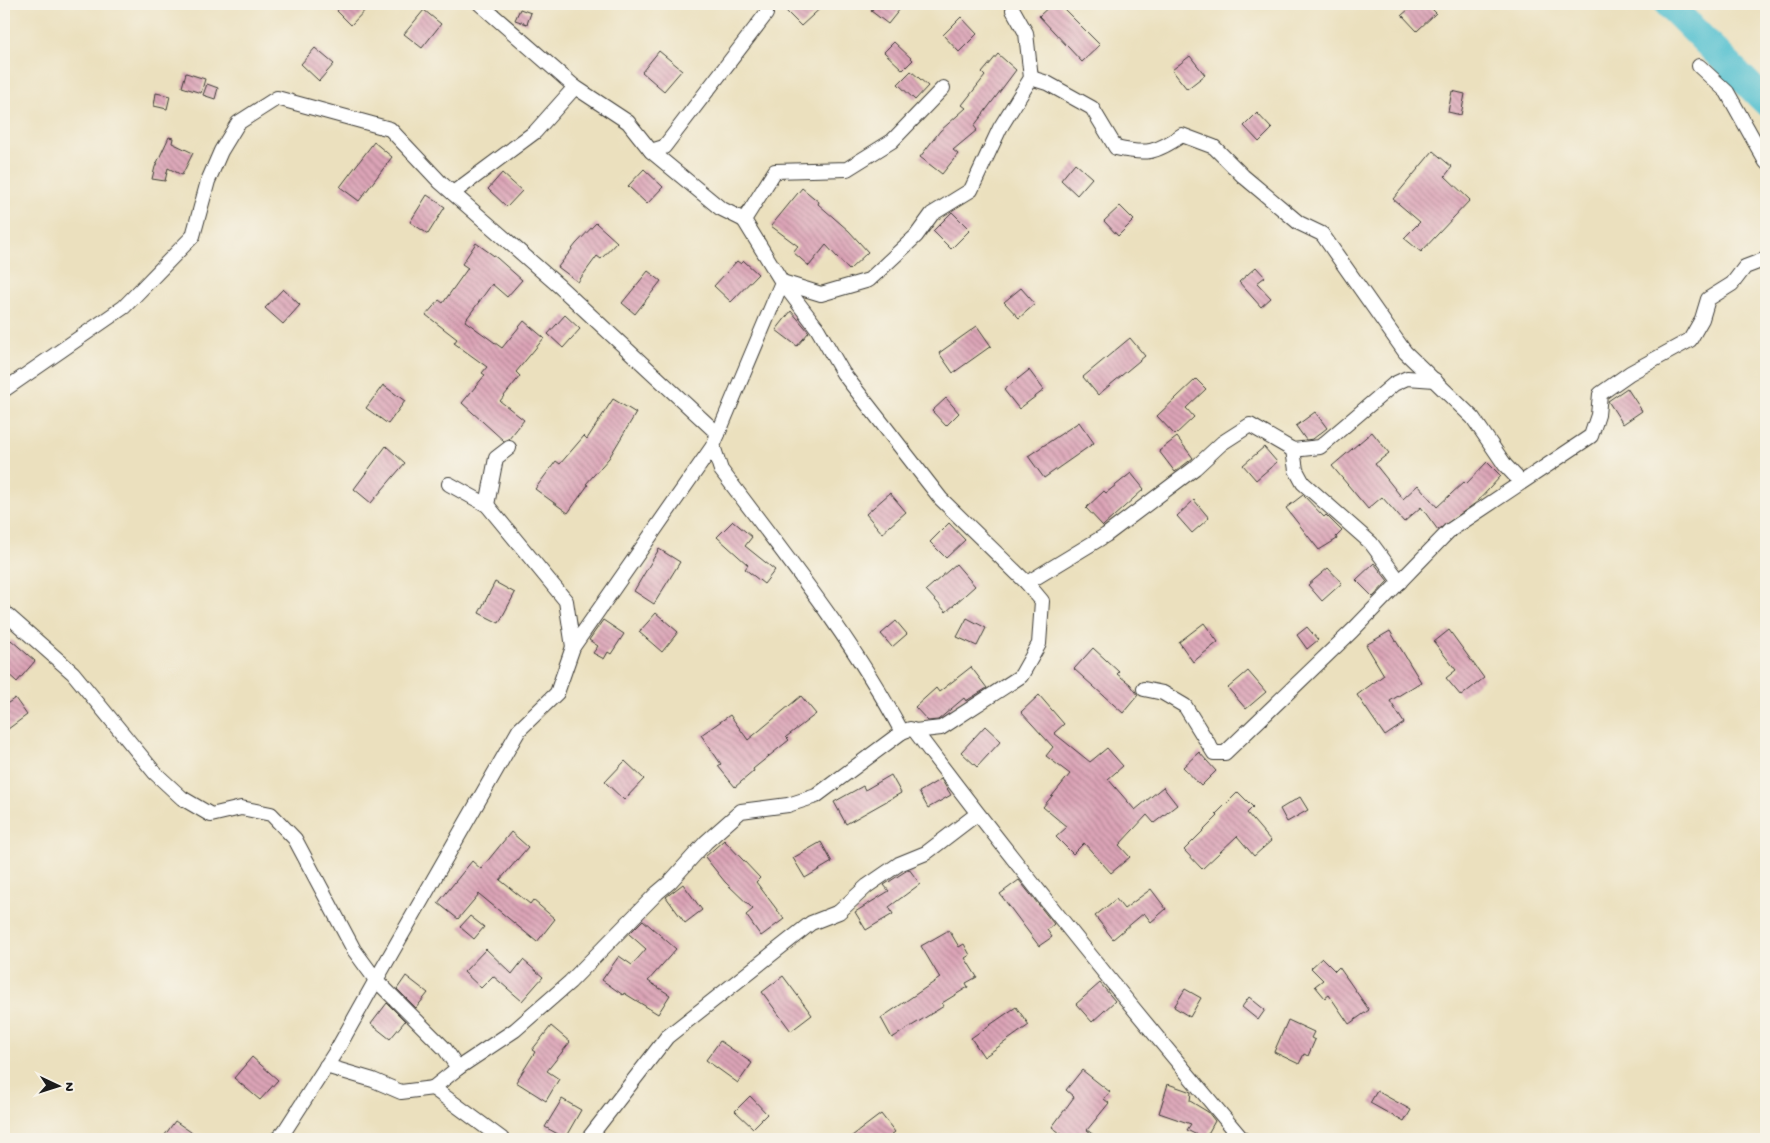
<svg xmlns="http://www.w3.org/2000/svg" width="1770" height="1143" font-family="'Gochi Hand',sans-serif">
<defs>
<pattern id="building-back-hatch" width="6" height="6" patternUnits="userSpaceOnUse" patternTransform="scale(1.25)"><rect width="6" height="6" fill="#dca4b7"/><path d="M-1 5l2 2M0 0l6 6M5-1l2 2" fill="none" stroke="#b28594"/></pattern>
</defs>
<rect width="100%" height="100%" fill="#f7f3e8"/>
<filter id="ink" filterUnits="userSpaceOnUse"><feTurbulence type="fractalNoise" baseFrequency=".02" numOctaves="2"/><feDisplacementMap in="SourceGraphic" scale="10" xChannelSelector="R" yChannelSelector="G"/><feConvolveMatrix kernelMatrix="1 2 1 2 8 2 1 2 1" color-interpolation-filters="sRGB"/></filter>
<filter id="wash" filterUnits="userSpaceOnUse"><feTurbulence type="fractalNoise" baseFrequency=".0096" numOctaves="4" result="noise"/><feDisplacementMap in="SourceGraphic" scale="20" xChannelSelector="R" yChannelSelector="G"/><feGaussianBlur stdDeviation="1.12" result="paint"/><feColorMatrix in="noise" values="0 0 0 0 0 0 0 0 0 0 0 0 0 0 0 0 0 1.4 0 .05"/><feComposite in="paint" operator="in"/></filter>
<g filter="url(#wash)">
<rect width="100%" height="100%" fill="#ebe0be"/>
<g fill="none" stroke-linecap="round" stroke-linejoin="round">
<!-- river -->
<path stroke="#55c1d0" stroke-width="28" d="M 1668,4 L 1766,102"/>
</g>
<g id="blocks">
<!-- building -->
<g fill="url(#building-back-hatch)">
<path d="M 343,4 L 371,4 L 351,25 L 337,11 Z"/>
<path d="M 779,4 L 825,4 L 801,26 Z"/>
<path d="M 877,4 L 904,4 L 888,24 L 871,11 Z"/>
<path d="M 1052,4 L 1059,4 L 1100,45 L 1082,62 L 1039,16 Z"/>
<path d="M 1415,4 L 1427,4 L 1436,13 L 1417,31 L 1402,15 Z"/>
<path d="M 520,9 L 531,13 L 527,24 L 515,20 Z"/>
<path d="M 424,10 L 441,24 L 422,48 L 404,34 Z"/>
<path d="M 961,17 L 977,34 L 959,52 L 943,35 Z"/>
<path d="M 894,42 L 913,60 L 903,70 L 884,52 Z"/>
<path d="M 315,48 L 334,64 L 319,81 L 301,64 Z"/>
<path d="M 659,51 L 682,70 L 664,91 L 642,72 Z"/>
<path d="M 998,54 L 1016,70 L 974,126 L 977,130 L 953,150 L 958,154 L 942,174 L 920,157 L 940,131 L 966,108 L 962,105 L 985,76 L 982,73 Z"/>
<path d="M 1190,56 L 1205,75 L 1187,89 L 1172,70 Z"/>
<path d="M 911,71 L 928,86 L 915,100 L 898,84 Z"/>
<path d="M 186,73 L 205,79 L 201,93 L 182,87 Z"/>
<path d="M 207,84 L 218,88 L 215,99 L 203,95 Z"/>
<path d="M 1452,91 L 1465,94 L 1461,115 L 1448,112 Z"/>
<path d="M 156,93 L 170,96 L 167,109 L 154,106 Z"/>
<path d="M 1257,113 L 1272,129 L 1259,142 L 1244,126 Z"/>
<path d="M 169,137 L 173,138 L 172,143 L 193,153 L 182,175 L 168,168 L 165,181 L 152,179 L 155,167 Z"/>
<path d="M 374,142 L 392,157 L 359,201 L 340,187 Z"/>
<path d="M 1433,151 L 1452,167 L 1445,176 L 1470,200 L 1421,252 L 1404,238 L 1420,222 L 1393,199 Z"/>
<path d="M 1075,163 L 1092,178 L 1077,195 L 1061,180 Z"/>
<path d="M 644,169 L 663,187 L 647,204 L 628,186 Z"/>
<path d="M 502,173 L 522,191 L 507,207 L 488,189 Z"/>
<path d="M 802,188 L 819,202 L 818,204 L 849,231 L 868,252 L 849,270 L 826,245 L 809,266 L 793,252 L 798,246 L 771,226 Z"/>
<path d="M 427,195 L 445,207 L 428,234 L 410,222 Z"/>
<path d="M 1120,206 L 1134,220 L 1118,236 L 1104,221 Z"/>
<path d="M 952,212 L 970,230 L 951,249 L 933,231 Z"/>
<path d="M 596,223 L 617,242 L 601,259 L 597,256 L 578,282 L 558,267 L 576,244 Z"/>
<path d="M 476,243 L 497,258 L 522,280 L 507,297 L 492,284 L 465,321 L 502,348 L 524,321 L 544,338 L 516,372 L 520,376 L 500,401 L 524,420 L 509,439 L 504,441 L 462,403 L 485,375 L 482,373 L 487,367 L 454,343 L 457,339 L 426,315 L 439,300 L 443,303 L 468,268 L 462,264 Z"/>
<path d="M 737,261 L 741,264 L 744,261 L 758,274 L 731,302 L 714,286 Z"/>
<path d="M 1256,267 L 1265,277 L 1257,283 L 1271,298 L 1261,307 L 1239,282 Z"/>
<path d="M 648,271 L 661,281 L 635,314 L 622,303 Z"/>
<path d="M 1021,288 L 1035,304 L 1019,318 L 1004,302 Z"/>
<path d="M 283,289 L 300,305 L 283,324 L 265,308 Z"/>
<path d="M 791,311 L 809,332 L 797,346 L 776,330 Z"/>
<path d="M 565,315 L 580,329 L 563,348 L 548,334 Z"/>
<path d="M 977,326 L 991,346 L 953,373 L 939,353 Z"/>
<path d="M 1130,338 L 1145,356 L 1098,395 L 1083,377 Z"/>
<path d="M 1029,370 L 1044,390 L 1019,409 L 1004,390 Z"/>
<path d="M 1196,379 L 1206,389 L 1186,408 L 1194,417 L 1175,435 L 1157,416 Z"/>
<path d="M 383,385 L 405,401 L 388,424 L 366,408 Z"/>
<path d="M 1627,388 L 1642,411 L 1623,424 L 1608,401 Z"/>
<path d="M 946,398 L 959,413 L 946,426 L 932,411 Z"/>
<path d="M 613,399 L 636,413 L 609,458 L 586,484 L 588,485 L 568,513 L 535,489 L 556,461 L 560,464 L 584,436 L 587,439 Z"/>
<path d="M 1315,412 L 1327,428 L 1313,439 L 1306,440 L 1296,426 Z"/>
<path d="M 1079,422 L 1094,443 L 1044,478 L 1028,456 Z"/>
<path d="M 1372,432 L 1389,453 L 1375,464 L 1403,499 L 1418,485 L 1437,507 L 1464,482 L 1466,484 L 1487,462 L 1501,476 L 1477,502 L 1438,530 L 1421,507 L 1404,522 L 1382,497 L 1368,509 L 1332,466 Z"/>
<path d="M 1177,437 L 1193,458 L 1175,472 L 1159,451 Z"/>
<path d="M 386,446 L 405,463 L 371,503 L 354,489 Z"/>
<path d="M 1264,447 L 1277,462 L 1256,480 L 1243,465 Z"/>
<path d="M 1131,473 L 1144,489 L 1103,526 L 1086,508 L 1104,491 L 1106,493 Z"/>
<path d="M 890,493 L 906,512 L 882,533 L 866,514 Z"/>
<path d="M 1303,495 L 1324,517 L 1326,515 L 1342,531 L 1336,537 L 1337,539 L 1319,550 L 1286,508 Z"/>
<path d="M 1194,500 L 1209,518 L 1192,533 L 1177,516 Z"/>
<path d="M 733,521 L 752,537 L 745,546 L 775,570 L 764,584 L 745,569 L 748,565 L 717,537 Z"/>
<path d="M 949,523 L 965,540 L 946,558 L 930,542 Z"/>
<path d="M 659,549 L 680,562 L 654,604 L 634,591 Z"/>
<path d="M 1374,563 L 1388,581 L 1373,597 L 1356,580 Z"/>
<path d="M 956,564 L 975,586 L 946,612 L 926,590 Z"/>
<path d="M 1328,568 L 1342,583 L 1322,601 L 1308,585 Z"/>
<path d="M 495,582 L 515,593 L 499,623 L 479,613 Z"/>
<path d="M 656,613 L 678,632 L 662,652 L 639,632 Z"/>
<path d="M 967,618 L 986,628 L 977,646 L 957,637 Z"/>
<path d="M 603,620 L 624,634 L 611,654 L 608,652 L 604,659 L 593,653 L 598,646 L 589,640 Z"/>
<path d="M 896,621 L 907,634 L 892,647 L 881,634 Z"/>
<path d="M 1204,623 L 1218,642 L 1193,662 L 1179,642 Z"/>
<path d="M 1307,627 L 1318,640 L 1307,649 L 1297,635 Z"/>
<path d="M 1449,630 L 1484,678 L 1461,696 L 1446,678 L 1456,670 L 1434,642 Z"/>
<path d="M 1390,631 L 1421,682 L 1390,701 L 1404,723 L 1385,736 L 1357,695 L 1384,675 L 1366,645 Z"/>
<path d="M 11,640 L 35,661 L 17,682 L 4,670 L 4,649 Z"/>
<path d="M 1093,648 L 1119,672 L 1117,674 L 1130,684 L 1138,695 L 1123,713 L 1074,669 Z"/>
<path d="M 971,667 L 987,688 L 966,701 L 964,698 L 938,720 L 928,721 L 915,707 L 936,688 L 939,692 Z"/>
<path d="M 1248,671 L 1266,692 L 1246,709 L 1228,688 Z"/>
<path d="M 1039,695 L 1064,724 L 1054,733 L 1090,762 L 1107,748 L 1123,766 L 1108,779 L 1135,810 L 1163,787 L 1177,805 L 1154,823 L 1147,815 L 1119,845 L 1130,857 L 1111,873 L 1084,843 L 1073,854 L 1056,837 L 1067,827 L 1043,807 L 1070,774 L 1046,756 L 1053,747 L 1021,712 Z"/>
<path d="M 801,696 L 816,714 L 786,737 L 789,740 L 753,769 L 754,771 L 735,787 L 718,766 L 721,764 L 701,735 L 730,715 L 748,740 Z"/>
<path d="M 15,698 L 27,715 L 4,732 L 4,706 Z"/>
<path d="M 985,726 L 1001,741 L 977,767 L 961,752 Z"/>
<path d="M 1199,752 L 1216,771 L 1201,786 L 1183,767 Z"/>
<path d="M 625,761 L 644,779 L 624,800 L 605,782 Z"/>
<path d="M 891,775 L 901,793 L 846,824 L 834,802 L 863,786 L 865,790 Z"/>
<path d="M 941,779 L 951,795 L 928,808 L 919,792 Z"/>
<path d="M 1238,792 L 1253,807 L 1247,813 L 1271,841 L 1254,856 L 1237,836 L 1202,869 L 1184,850 L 1218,816 L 1216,814 Z"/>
<path d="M 1300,797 L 1308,810 L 1287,822 L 1280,809 Z"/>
<path d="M 511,832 L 528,847 L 500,880 L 530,904 L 533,900 L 555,919 L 537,942 L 479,894 L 458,919 L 438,903 L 472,861 L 481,869 Z"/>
<path d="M 724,840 L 760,878 L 756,882 L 784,919 L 761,936 L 746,915 L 753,909 L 725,882 L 705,857 Z"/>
<path d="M 821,842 L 832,862 L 805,878 L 793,858 Z"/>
<path d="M 909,869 L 920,884 L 889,907 L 893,914 L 866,930 L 855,912 L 889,891 L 884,885 Z"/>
<path d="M 1019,880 L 1054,924 L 1047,930 L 1052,937 L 1039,946 L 1000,894 Z"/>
<path d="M 683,884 L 702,910 L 685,923 L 666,897 Z"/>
<path d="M 1151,889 L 1166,909 L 1151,922 L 1144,913 L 1113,939 L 1095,916 L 1116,899 L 1124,909 Z"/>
<path d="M 470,916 L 484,927 L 474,939 L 460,927 Z"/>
<path d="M 643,920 L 676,949 L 648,981 L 670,995 L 658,1014 L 624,993 L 623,995 L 602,980 L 619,956 L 632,965 L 646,949 L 629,934 Z"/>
<path d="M 949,930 L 959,947 L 964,944 L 970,955 L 965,958 L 977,977 L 966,983 L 968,987 L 942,1003 L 944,1006 L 892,1038 L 881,1018 L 940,978 L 921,946 Z"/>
<path d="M 486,949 L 512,974 L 523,960 L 543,977 L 522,1001 L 493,976 L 481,988 L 464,972 Z"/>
<path d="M 1322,958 L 1335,971 L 1339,967 L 1369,1010 L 1349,1024 L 1329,995 L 1325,998 L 1315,986 L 1323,980 L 1311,968 Z"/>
<path d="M 406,976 L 428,993 L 416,1008 L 397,989 Z"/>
<path d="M 783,976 L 812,1015 L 791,1031 L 762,992 Z"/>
<path d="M 1100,983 L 1115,1001 L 1092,1022 L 1076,1004 Z"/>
<path d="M 1185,989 L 1201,998 L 1190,1017 L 1174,1007 Z"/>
<path d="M 1249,997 L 1265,1010 L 1258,1020 L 1242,1007 Z"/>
<path d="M 387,1003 L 405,1021 L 390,1039 L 371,1024 Z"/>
<path d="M 1016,1007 L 1029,1025 L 984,1057 L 971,1038 Z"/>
<path d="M 1288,1020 L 1314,1032 L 1311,1038 L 1315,1040 L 1308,1056 L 1304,1054 L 1299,1064 L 1274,1052 Z"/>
<path d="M 551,1026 L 570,1042 L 547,1071 L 559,1079 L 546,1101 L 516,1082 L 535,1052 L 532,1050 Z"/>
<path d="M 720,1041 L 752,1063 L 738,1083 L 706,1060 Z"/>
<path d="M 252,1057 L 278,1080 L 260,1100 L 234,1078 Z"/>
<path d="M 1082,1070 L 1110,1092 L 1104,1099 L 1109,1103 L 1087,1130 L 1099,1139 L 1068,1139 L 1052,1127 L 1074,1097 L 1066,1090 Z"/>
<path d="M 1168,1084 L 1191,1092 L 1190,1101 L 1208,1112 L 1215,1121 L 1205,1139 L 1187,1130 L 1191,1124 L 1159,1113 Z"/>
<path d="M 1377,1091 L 1411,1110 L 1404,1122 L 1370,1103 Z"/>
<path d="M 750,1096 L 767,1114 L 753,1128 L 735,1111 Z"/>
<path d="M 562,1099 L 581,1110 L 565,1138 L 545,1127 Z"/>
<path d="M 881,1114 L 895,1132 L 886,1139 L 848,1139 Z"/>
<path d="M 175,1121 L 201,1139 L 162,1139 Z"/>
</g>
</g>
</g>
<g filter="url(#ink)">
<use href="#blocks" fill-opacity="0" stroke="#3b3934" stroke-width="1"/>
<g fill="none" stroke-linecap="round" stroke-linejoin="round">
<defs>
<g id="street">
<path d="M 480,4 L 575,87 L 628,122 L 651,151 L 720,208 L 744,220"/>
<path d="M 1699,66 L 1727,92 L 1766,162"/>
<path d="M 1031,78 L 1047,83 L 1092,108 L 1116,148 C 1147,155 1156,153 1182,135 L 1214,147 L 1243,176 L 1299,223 L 1322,234 L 1405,352 L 1473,418 L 1505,465 L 1521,482"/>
<path d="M 651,151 L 664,147 L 766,14"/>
<path d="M 453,193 L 535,132 L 575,87"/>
<path d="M 4,390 L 124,307 L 193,236 L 208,181 L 221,151 L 238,123 L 277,98 L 390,129 L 440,182 L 559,286 L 718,434"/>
<path d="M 713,446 L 721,470 C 784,554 852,638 902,732"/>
<path d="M 1293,450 L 1296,470 L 1303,483 L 1371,543 L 1400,582"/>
<path d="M 449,484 L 487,505 L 566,601 L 573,647"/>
<path d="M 487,505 L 496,458 L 509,448"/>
<path d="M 1027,583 L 1106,535 L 1195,468 L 1222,443 L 1250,425 L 1293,450 L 1320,447 L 1394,384 L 1407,378 L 1435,380"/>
<path d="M 4,612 L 73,673 L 155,773 L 182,798 L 211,815 L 241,808 L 271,814 L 295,839 L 354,950 L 376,980 L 519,730 L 557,693 L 573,647 L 713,446 L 782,282 L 744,220 L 775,171 L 847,169 L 892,141 L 943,88"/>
<path d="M 1144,689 L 1163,693 L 1185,706 L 1214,753 L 1225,753 L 1352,631 L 1449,531 L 1591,436 L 1598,415 L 1600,394 L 1630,373 L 1690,340 L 1702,319 L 1708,299 L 1732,284 L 1745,267 L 1766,259"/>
<path d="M 915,731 L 941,728 L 1021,676 L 1039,644 L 1042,601 L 1027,583 L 941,499 L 843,373 L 817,328 L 782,282 L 821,294 L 869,280 L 916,236 L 932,214 L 971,190 L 1000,128 L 1031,78 L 1026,33 L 1013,10"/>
<path d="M 326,1066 L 373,1080 L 401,1092 L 433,1088"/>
<path d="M 458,1068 L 515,1030 L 570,982 L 657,893 L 670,882 L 706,842 L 741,811 L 788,805 L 816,796 L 902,732 L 910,729 L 915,731 C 1020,871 1130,1006 1242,1139"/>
<path d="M 277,1139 L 284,1132 L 338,1048 L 376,980 L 445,1049 L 458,1068 L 433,1088 L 502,1139"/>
<path d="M 588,1139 L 667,1037 L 811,923 L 839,912 L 867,886 L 899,864 L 926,853 L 977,814"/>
</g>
</defs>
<!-- street casing -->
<use href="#street" stroke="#3b3934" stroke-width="16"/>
<!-- street -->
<use href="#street" stroke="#fff" stroke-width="14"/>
</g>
</g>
<!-- margin -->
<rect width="1770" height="1143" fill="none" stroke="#f7f3e8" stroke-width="20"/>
<!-- north arrow -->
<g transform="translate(58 1086) rotate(94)" stroke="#f7f3e8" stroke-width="4" paint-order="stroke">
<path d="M0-4L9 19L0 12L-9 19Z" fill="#1c1c1c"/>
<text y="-8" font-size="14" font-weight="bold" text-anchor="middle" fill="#1c1c1c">N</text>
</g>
</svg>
